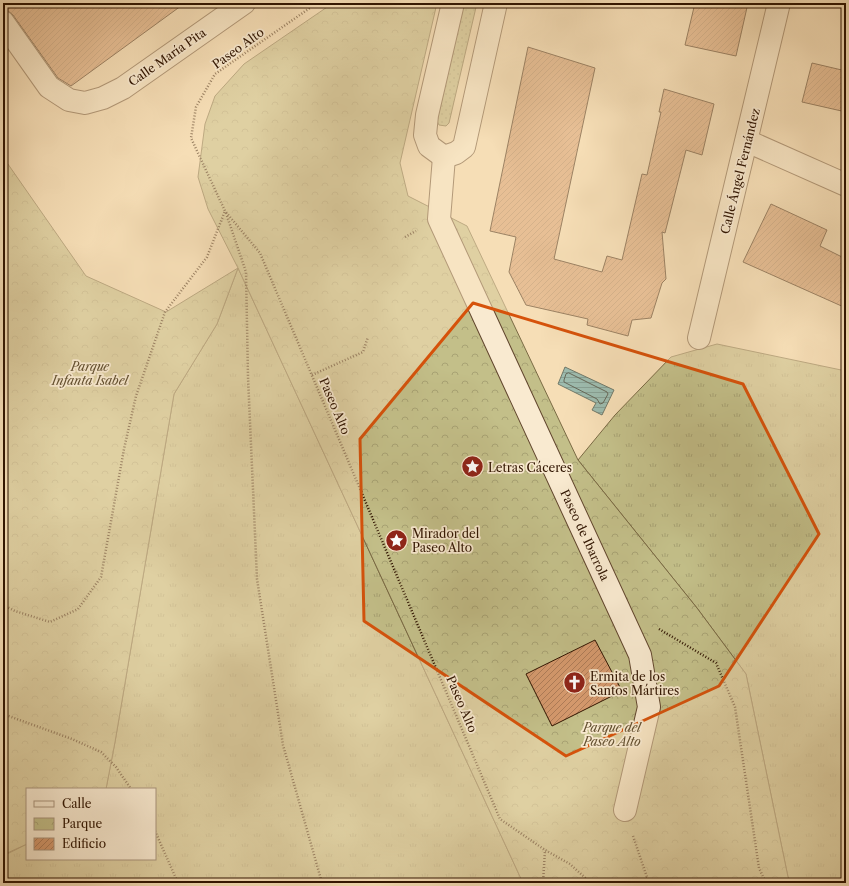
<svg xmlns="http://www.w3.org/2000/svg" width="849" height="886" font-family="'Libre Caslon Text',serif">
<defs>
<pattern id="grass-tufts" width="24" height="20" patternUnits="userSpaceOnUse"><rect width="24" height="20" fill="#c3bf89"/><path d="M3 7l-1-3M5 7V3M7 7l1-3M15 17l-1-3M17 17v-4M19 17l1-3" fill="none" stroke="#a8a374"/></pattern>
<pattern id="park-crowns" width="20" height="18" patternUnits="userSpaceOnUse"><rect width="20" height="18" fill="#c3bf89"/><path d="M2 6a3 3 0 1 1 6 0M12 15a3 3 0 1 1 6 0" fill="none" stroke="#a8a374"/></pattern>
<pattern id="garden-dots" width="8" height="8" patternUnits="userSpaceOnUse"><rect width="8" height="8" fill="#c3bf89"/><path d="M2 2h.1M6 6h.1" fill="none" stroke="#a8a374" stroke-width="1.8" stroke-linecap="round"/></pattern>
<pattern id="water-rules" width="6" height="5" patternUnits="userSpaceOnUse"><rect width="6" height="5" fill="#9dbcaf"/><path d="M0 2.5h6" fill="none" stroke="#88a195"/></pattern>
<pattern id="building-hatch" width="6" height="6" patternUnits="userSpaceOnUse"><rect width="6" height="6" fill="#d69a6e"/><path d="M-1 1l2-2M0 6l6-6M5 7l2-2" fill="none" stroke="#ae7c58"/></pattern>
</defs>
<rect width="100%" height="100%" fill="#f6deb6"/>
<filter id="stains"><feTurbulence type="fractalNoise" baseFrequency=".005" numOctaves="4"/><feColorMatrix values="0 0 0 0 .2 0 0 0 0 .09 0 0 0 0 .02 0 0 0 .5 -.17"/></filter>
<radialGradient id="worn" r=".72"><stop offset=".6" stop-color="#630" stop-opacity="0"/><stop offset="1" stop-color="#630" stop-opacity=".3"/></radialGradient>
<!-- grass -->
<g fill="url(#grass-tufts)" stroke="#7a6a44">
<path d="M 238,268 L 523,883 L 3,883 L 3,856 L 27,844 L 27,859 L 155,859 L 155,789 L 106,789 L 115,742 L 174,394 L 217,324 Z"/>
<path d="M 717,344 L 846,371 L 846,883 L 792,883 L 788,877 L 746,674 L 697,608 L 578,460 L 615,415 L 671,357 Z"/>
</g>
<!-- park -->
<path fill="url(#park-crowns)" stroke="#7a6a44" d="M 333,3 L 437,3 L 400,163 L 408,196 L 467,226 L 578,460 L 697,608 L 746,674 L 788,877 L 792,883 L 523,883 L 238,268 L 217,324 L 174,394 L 115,742 L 106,789 L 27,789 L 27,844 L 3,855 L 3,157 L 86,276 L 166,312 L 238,268 L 208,209 L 198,177 L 205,124 L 215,96 L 244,64 Z"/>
<!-- garden -->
<path fill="url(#garden-dots)" stroke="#7a6a44" d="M 464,3 L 477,3 L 449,123 L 446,126 L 439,125 L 437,121 Z"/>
<!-- water -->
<path fill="url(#water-rules)" stroke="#717969" d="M 565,367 L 614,390 L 602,415 L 592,410 L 596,403 L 558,384 Z"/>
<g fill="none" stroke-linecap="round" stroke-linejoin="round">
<!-- shore -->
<path stroke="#666858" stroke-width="1" d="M 569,373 L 607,392 L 608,394 L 603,403 L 600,404 L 597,399 L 564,382 L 564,380 L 566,374 Z"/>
</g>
<!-- building -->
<g fill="url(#building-hatch)" stroke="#301400">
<path d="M 3,3 L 185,3 L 71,86 L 58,78 L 13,15 L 7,10 Z"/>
<path d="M 695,3 L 748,3 L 736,56 L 685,45 Z"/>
<path d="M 528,47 L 595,68 L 554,259 L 602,272 L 607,256 L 622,260 L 642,174 L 647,175 L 661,112 L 659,112 L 664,89 L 714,104 L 702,155 L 686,150 L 665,233 L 662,232 L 666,279 L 662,283 L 651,318 L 632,320 L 628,336 L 587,325 L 588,319 L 526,305 L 509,272 L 516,237 L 490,231 Z"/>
<path d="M 812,63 L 846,71 L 846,112 L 802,102 Z"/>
<path d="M 771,204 L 827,230 L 820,246 L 846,259 L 846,308 L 743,262 Z"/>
<path d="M 595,640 L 622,691 L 552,726 L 526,674 Z"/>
</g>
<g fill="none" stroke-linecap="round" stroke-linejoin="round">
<defs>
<g id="street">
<path d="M 3,22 L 49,87 L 69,100 L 85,103 L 103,98 L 123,88 L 244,3"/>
<path d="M 747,141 L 846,185"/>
<path d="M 444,157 L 439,219 L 640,655 L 649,707 L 625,810"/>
<path d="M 444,157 L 456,153 L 464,147 L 496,3"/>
<path d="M 444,157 L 429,146 L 425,135 L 427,115 L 453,3"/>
<path d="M 699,338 L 779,3"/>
</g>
</defs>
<!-- street casing -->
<use href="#street" stroke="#62462e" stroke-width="24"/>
<!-- path -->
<g stroke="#301400" stroke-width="2.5" stroke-dasharray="1 2" stroke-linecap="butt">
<path d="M 317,3 L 215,74 L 196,107 L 191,138 L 225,211 L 260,253 L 500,819 L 545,850 L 570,864 L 591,883"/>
<path d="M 226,213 L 246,272 L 248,377 L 257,579 L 283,745 L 322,883"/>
<path d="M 405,237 L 416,231"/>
<path d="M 312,375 L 363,352 L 368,337"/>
<path d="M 3,605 L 15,611 L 50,622 L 78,609 L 101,577 L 124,449 L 136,396 L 165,312 L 207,257 L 225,211"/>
<path d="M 659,629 L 716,663 L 735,707 L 759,868 L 766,883"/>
<path d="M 3,714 L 72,739 L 101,752 L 116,767 L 131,789"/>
<path d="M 155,831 L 178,883"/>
<path d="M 633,836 L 649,883"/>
<path d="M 543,883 L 545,850"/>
<path d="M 635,883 L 647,878"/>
</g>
<!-- street -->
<use href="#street" stroke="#f9ead0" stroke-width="22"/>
</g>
<!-- marked area -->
<path d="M0 0H849V886H0ZM 473,303 L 743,384 L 819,534 L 719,686 L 566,756 L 364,621 L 360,439 Z" fill="#f6deb6" fill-opacity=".55" fill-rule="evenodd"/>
<path fill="none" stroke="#d6520b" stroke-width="3" stroke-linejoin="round" d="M 473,303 L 743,384 L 819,534 L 719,686 L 566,756 L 364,621 L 360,439 Z"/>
<!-- icons -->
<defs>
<symbol id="sight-disc" viewBox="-11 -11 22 22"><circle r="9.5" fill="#8f2418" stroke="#f9ead0"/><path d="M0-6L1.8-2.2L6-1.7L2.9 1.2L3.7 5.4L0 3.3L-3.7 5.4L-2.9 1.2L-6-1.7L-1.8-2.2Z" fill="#fff"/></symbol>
<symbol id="church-disc" viewBox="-11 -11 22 22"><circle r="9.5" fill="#8f2418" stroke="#f9ead0"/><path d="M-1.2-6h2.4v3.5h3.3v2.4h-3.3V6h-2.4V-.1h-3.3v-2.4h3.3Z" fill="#fff"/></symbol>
</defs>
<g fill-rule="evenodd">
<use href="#sight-disc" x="460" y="454" width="25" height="25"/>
<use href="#sight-disc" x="384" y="528" width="25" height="25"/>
<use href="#church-disc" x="562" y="670" width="25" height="25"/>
</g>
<g text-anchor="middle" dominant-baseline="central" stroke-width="3.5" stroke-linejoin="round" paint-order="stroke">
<!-- street labels -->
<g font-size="12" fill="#301400" stroke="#f9ead0">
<text transform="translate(238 48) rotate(-36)">Paseo Alto</text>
<text transform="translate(167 57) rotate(-35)">Calle María Pita</text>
<text transform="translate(740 171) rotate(-76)">Calle Ángel Fernández</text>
<text transform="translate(335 406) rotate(67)">Paseo Alto</text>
<text transform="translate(585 535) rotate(65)">Paseo de Ibarrola</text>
<text transform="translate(462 704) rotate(67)">Paseo Alto</text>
</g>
<!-- park labels -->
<g font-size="12" font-style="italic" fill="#635030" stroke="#f9ead0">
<text x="90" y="366">Parque<tspan x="90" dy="14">Infanta Isabel</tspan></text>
<text x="612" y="727">Parque del<tspan x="612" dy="14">Paseo Alto</tspan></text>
</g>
<!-- poi labels -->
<g font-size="12" fill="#301400" stroke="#f9ead0" text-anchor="start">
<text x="488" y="467">Letras Cáceres</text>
<text x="412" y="533">Mirador del<tspan x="412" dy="14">Paseo Alto</tspan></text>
<text x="590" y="676">Ermita de los<tspan x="590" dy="14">Santos Mártires</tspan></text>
</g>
</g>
<!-- margin -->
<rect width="849" height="886" fill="none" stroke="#f6deb6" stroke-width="16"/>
<rect x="4" y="4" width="841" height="878" fill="none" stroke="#301400" stroke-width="2"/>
<rect x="8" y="8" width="833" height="870" fill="none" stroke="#301400"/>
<!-- legend -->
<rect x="26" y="788" width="130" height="72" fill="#f9ead0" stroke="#a9947d"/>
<rect x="34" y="801" width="20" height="6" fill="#f9ead0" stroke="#a9947d"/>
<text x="62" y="808" font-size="12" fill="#301400">Calle</text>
<rect x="34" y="818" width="20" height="12" fill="url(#park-crowns)" stroke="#a9947d"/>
<text x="62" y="828" font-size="12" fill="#301400">Parque</text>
<rect x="34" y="838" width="20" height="12" fill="url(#building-hatch)" stroke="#a9947d"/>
<text x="62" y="848" font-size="12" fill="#301400">Edificio</text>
<rect width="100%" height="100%" filter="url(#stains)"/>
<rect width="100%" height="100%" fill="url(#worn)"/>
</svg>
